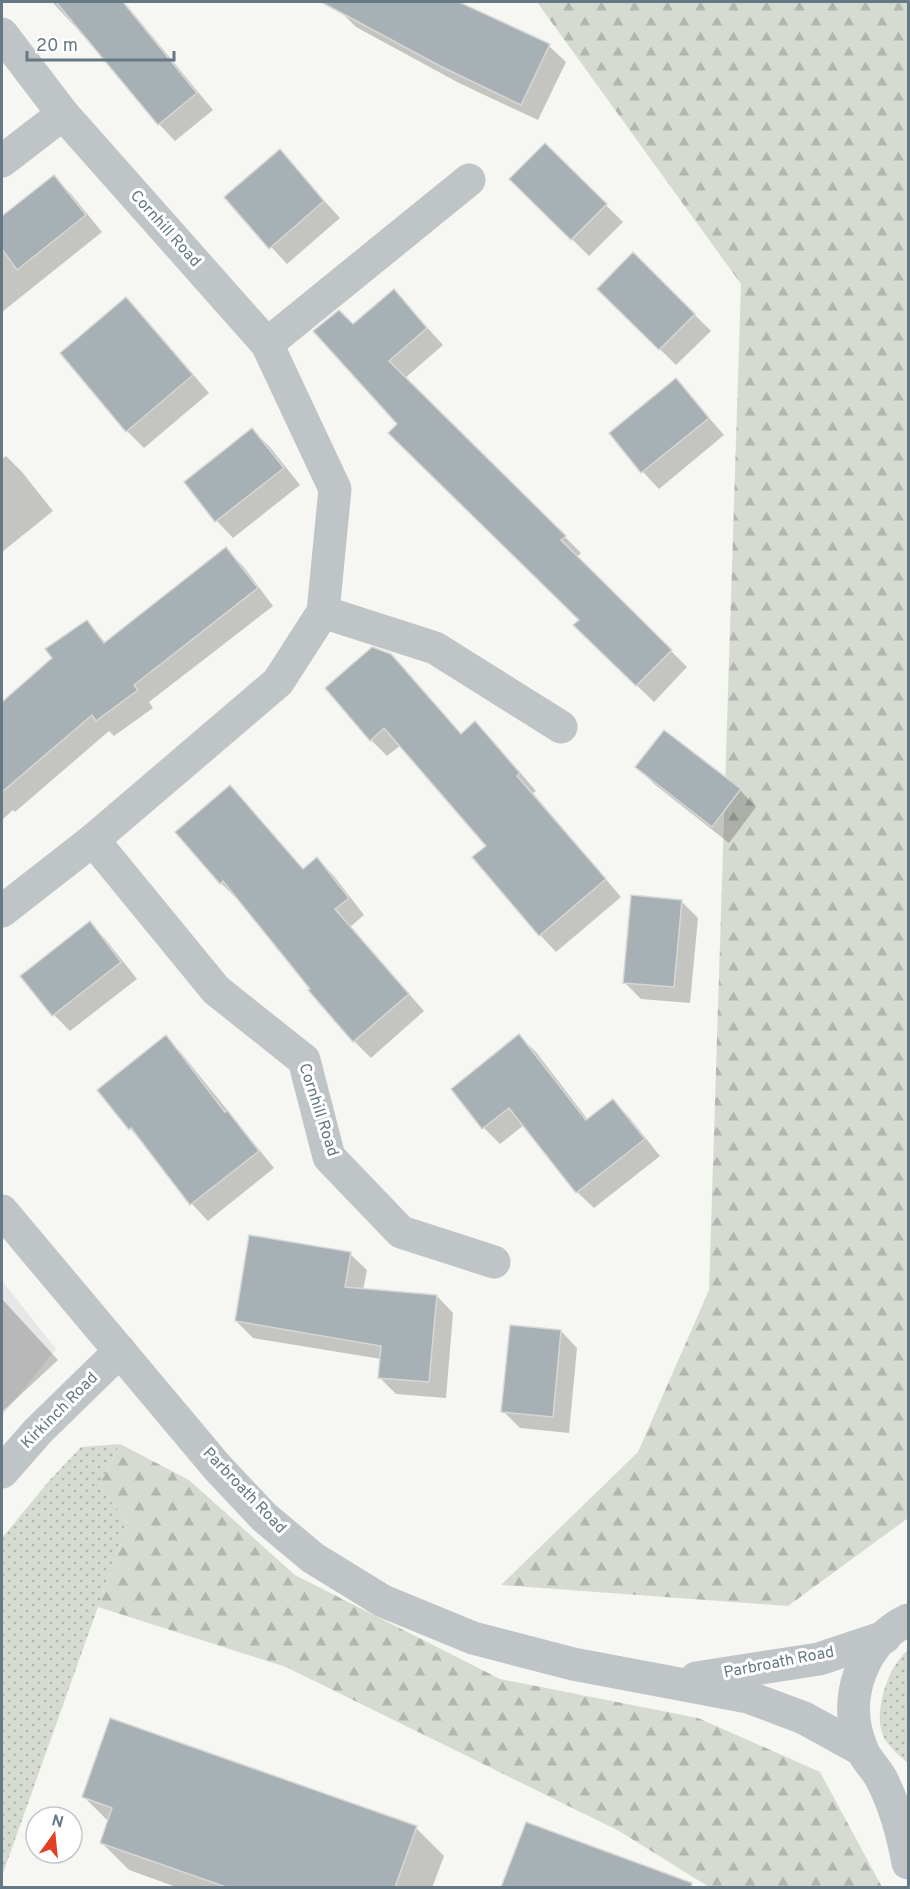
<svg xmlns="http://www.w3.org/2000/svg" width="910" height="1889" font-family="Overpass,sans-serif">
<defs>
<pattern id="grass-dots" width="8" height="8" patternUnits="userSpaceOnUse" patternTransform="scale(1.5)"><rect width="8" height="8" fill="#d6dbd1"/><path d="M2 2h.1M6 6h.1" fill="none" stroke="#b1b6af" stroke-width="1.8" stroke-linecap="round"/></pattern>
<pattern id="forest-firs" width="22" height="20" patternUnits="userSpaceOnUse" patternTransform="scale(1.5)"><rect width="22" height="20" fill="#d6dbd1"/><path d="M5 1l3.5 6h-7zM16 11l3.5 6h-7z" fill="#b1b6af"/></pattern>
</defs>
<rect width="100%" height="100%" fill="#f6f6f2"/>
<!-- built -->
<path fill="#e6e7e6" d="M 2,1281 L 56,1349 L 2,1416 Z"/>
<!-- grass -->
<g fill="url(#grass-dots)">
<path d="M 120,1444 L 99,1486 L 128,1523 L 2,1876 L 2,1538 L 49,1481 L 81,1447 Z"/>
<path d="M 908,1650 L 908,1763 C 899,1756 888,1746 883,1736 C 873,1711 888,1666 908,1650 Z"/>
</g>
<!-- forest -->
<g fill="url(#forest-firs)">
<path d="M 537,2 L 908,2 L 908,1518 L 788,1606 L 501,1585 L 638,1452 L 709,1290 L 741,284 Z"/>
<path d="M 120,1444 L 189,1480 L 295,1575 L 500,1679 L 698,1718 L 820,1772 L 882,1887 L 709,1887 L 619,1831 L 286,1667 L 98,1607 L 128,1523 L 99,1486 Z"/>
</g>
<!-- shadow -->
<g fill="#0003">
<path d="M 52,2 L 124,2 L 213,110 L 175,141 L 159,124 L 84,33 L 82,34 Z"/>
<path d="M 344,2 L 424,2 L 453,17 L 549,46 L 566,62 L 538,120 L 459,83 L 356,27 L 339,10 Z"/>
<path d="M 545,145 L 623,222 L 589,256 L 511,179 Z"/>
<path d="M 279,151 L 340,218 L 287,264 L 235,208 Z"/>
<path d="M 54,177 L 71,194 L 102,232 L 2,312 L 2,218 Z"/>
<path d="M 633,254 L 711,331 L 676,365 L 599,289 Z"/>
<path d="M 394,291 L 443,345 L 405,378 L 581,553 L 577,557 L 687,667 L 654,702 L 575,625 L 581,620 L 399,424 L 353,327 Z"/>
<path d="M 126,299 L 143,316 L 209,393 L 144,448 L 127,431 L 62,353 Z"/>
<path d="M 676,380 L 724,435 L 659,489 L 643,472 L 611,434 Z"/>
<path d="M 252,430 L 269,446 L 300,485 L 233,538 L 217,521 L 186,482 Z"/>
<path d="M 6,456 L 22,472 L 53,511 L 2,552 L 2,459 Z"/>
<path d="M 226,549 L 243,566 L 273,606 L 149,702 L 153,708 L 114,736 L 109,731 L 15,812 L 13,810 L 2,820 L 2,704 L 54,659 L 86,622 L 106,643 Z"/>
<path d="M 391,655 L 462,735 L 475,723 L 492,740 L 536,791 L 533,793 L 621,897 L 556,952 L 540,935 L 488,846 L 401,745 L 387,756 L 371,740 Z"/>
<path d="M 637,767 L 740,790 L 756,807 L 729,843 L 654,784 Z"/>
<path d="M 230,787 L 304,870 L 317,859 L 334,876 L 364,915 L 350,927 L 424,1011 L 371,1058 L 354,1041 L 239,898 L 238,900 L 221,883 L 177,832 Z"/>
<path d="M 681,901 L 698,918 L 690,1003 L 641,999 L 624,982 Z"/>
<path d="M 89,923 L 106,940 L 137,979 L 70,1031 L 54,1015 L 23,976 Z"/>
<path d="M 519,1036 L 536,1052 L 588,1120 L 613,1101 L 629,1117 L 660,1156 L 594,1208 L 577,1192 L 524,1125 L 500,1144 L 484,1128 Z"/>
<path d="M 166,1037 L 182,1054 L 274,1168 L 208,1221 L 192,1204 L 145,1144 L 130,1129 Z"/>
<path d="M 350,1254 L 367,1270 L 363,1290 L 437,1296 L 453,1313 L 446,1398 L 396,1394 L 379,1377 L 381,1359 L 253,1338 L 236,1321 Z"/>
<path d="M 2,1299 L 58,1360 L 2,1412 Z"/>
<path d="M 561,1331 L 577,1348 L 569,1433 L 520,1428 L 503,1411 Z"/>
<path d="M 84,1797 L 416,1828 L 444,1856 L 432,1888 L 179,1888 L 129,1870 L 101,1842 L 109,1822 Z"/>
<path d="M 527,1824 L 686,1882 L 691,1888 L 503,1888 Z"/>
</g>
<!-- building -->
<g fill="#a7b1b5" stroke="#d7d7d5" stroke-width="1.5">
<path d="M 56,2 L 123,2 L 197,93 L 158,125 Z"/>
<path d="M 321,2 L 459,2 L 550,44 L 521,105 L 440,66 Z"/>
<path d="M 545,143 L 607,204 L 571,240 L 509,179 Z"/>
<path d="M 280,149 L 324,201 L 269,249 L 224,197 Z"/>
<path d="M 54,175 L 86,215 L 17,270 L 2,249 L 2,216 Z"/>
<path d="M 633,252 L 695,314 L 659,350 L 597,289 Z"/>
<path d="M 394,289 L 427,328 L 389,361 L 566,536 L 561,540 L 672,650 L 636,686 L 573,625 L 579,620 L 388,433 L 397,424 L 313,331 L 339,310 L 353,324 Z"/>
<path d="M 126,297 L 193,375 L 126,432 L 60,353 Z"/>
<path d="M 676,378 L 709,418 L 641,473 L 609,433 Z"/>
<path d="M 252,428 L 284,468 L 215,522 L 184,482 Z"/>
<path d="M 226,547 L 258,588 L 134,685 L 138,690 L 96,721 L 92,715 L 2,792 L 2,702 L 52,658 L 45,649 L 87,620 L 104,643 Z"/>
<path d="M 372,647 L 391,654 L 461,734 L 475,721 L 520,773 L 517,776 L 606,879 L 539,936 L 472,857 L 486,846 L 384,728 L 370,741 L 325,688 Z"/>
<path d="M 664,730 L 741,789 L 712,827 L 635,767 Z"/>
<path d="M 230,785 L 303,869 L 317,857 L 349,898 L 335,909 L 409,994 L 353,1042 L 308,990 L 310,989 L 223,881 L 220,884 L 175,832 Z"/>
<path d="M 631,895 L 682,900 L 674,987 L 623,983 Z"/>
<path d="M 90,921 L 121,962 L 52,1016 L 20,976 Z"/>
<path d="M 519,1034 L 586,1120 L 613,1099 L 645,1139 L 576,1193 L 509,1108 L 482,1129 L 451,1089 Z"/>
<path d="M 166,1035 L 225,1112 L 227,1110 L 259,1151 L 190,1205 L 131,1128 L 129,1130 L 97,1090 Z"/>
<path d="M 249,1235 L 351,1252 L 345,1287 L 437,1295 L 429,1382 L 378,1378 L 381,1346 L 235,1321 Z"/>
<path d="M 510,1325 L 561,1330 L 553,1417 L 501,1412 Z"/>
<path d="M 110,1718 L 417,1826 L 395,1887 L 226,1887 L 100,1843 L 112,1808 L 82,1797 Z"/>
<path d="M 526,1822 L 692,1883 L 691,1887 L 501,1887 Z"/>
</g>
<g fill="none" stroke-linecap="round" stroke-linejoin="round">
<!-- minor -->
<g stroke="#bfc4c7" stroke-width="33">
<path d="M 2,34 L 63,114 L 267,344 L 335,489 L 323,612 L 278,682 L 93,840 L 2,911"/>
<path d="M 2,161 L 63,114"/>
<path d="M 267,344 L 469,180"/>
<path d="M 323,612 L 435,648 L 561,727"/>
<path d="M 93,840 L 216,990 L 304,1060 L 329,1157 L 401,1232 L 494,1262"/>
<path d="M 2,1211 L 217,1467 L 264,1517 L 313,1558 L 383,1601 L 473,1638 L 573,1664 L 748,1697 L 804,1718 L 862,1750"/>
<path d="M 2,1472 L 38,1431 L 120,1351"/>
<path d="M 908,1620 C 861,1642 841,1701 862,1749 C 866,1761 877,1769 882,1780 C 895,1806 903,1835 908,1863"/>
<path d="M 696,1678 L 819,1659 L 885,1637"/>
</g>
</g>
<g text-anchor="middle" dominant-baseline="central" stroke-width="6" stroke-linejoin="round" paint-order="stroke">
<!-- street labels -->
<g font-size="16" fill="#657984" stroke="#fff">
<text transform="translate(165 229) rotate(48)">Cornhill Road</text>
<text transform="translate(318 1110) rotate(72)">Cornhill Road</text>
<text transform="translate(60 1411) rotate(-45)">Kirkinch Road</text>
<text transform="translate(244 1491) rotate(46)">Parbroath Road</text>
<text transform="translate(779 1663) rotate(-11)">Parbroath Road</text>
</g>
</g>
<!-- border -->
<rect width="910" height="1889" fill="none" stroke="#657984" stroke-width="6"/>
<!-- north arrow -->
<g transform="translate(54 1835) rotate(15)"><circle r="28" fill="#ffffff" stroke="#c1c9ce" stroke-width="1.5"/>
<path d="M0-4.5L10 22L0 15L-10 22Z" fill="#e43e24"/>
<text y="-9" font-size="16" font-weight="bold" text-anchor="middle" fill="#657984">N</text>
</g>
<!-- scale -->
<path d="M27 51v9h147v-9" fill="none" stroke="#657984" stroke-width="3"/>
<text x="36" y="51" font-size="18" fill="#657984" stroke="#ffffff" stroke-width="4.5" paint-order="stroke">20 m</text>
</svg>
